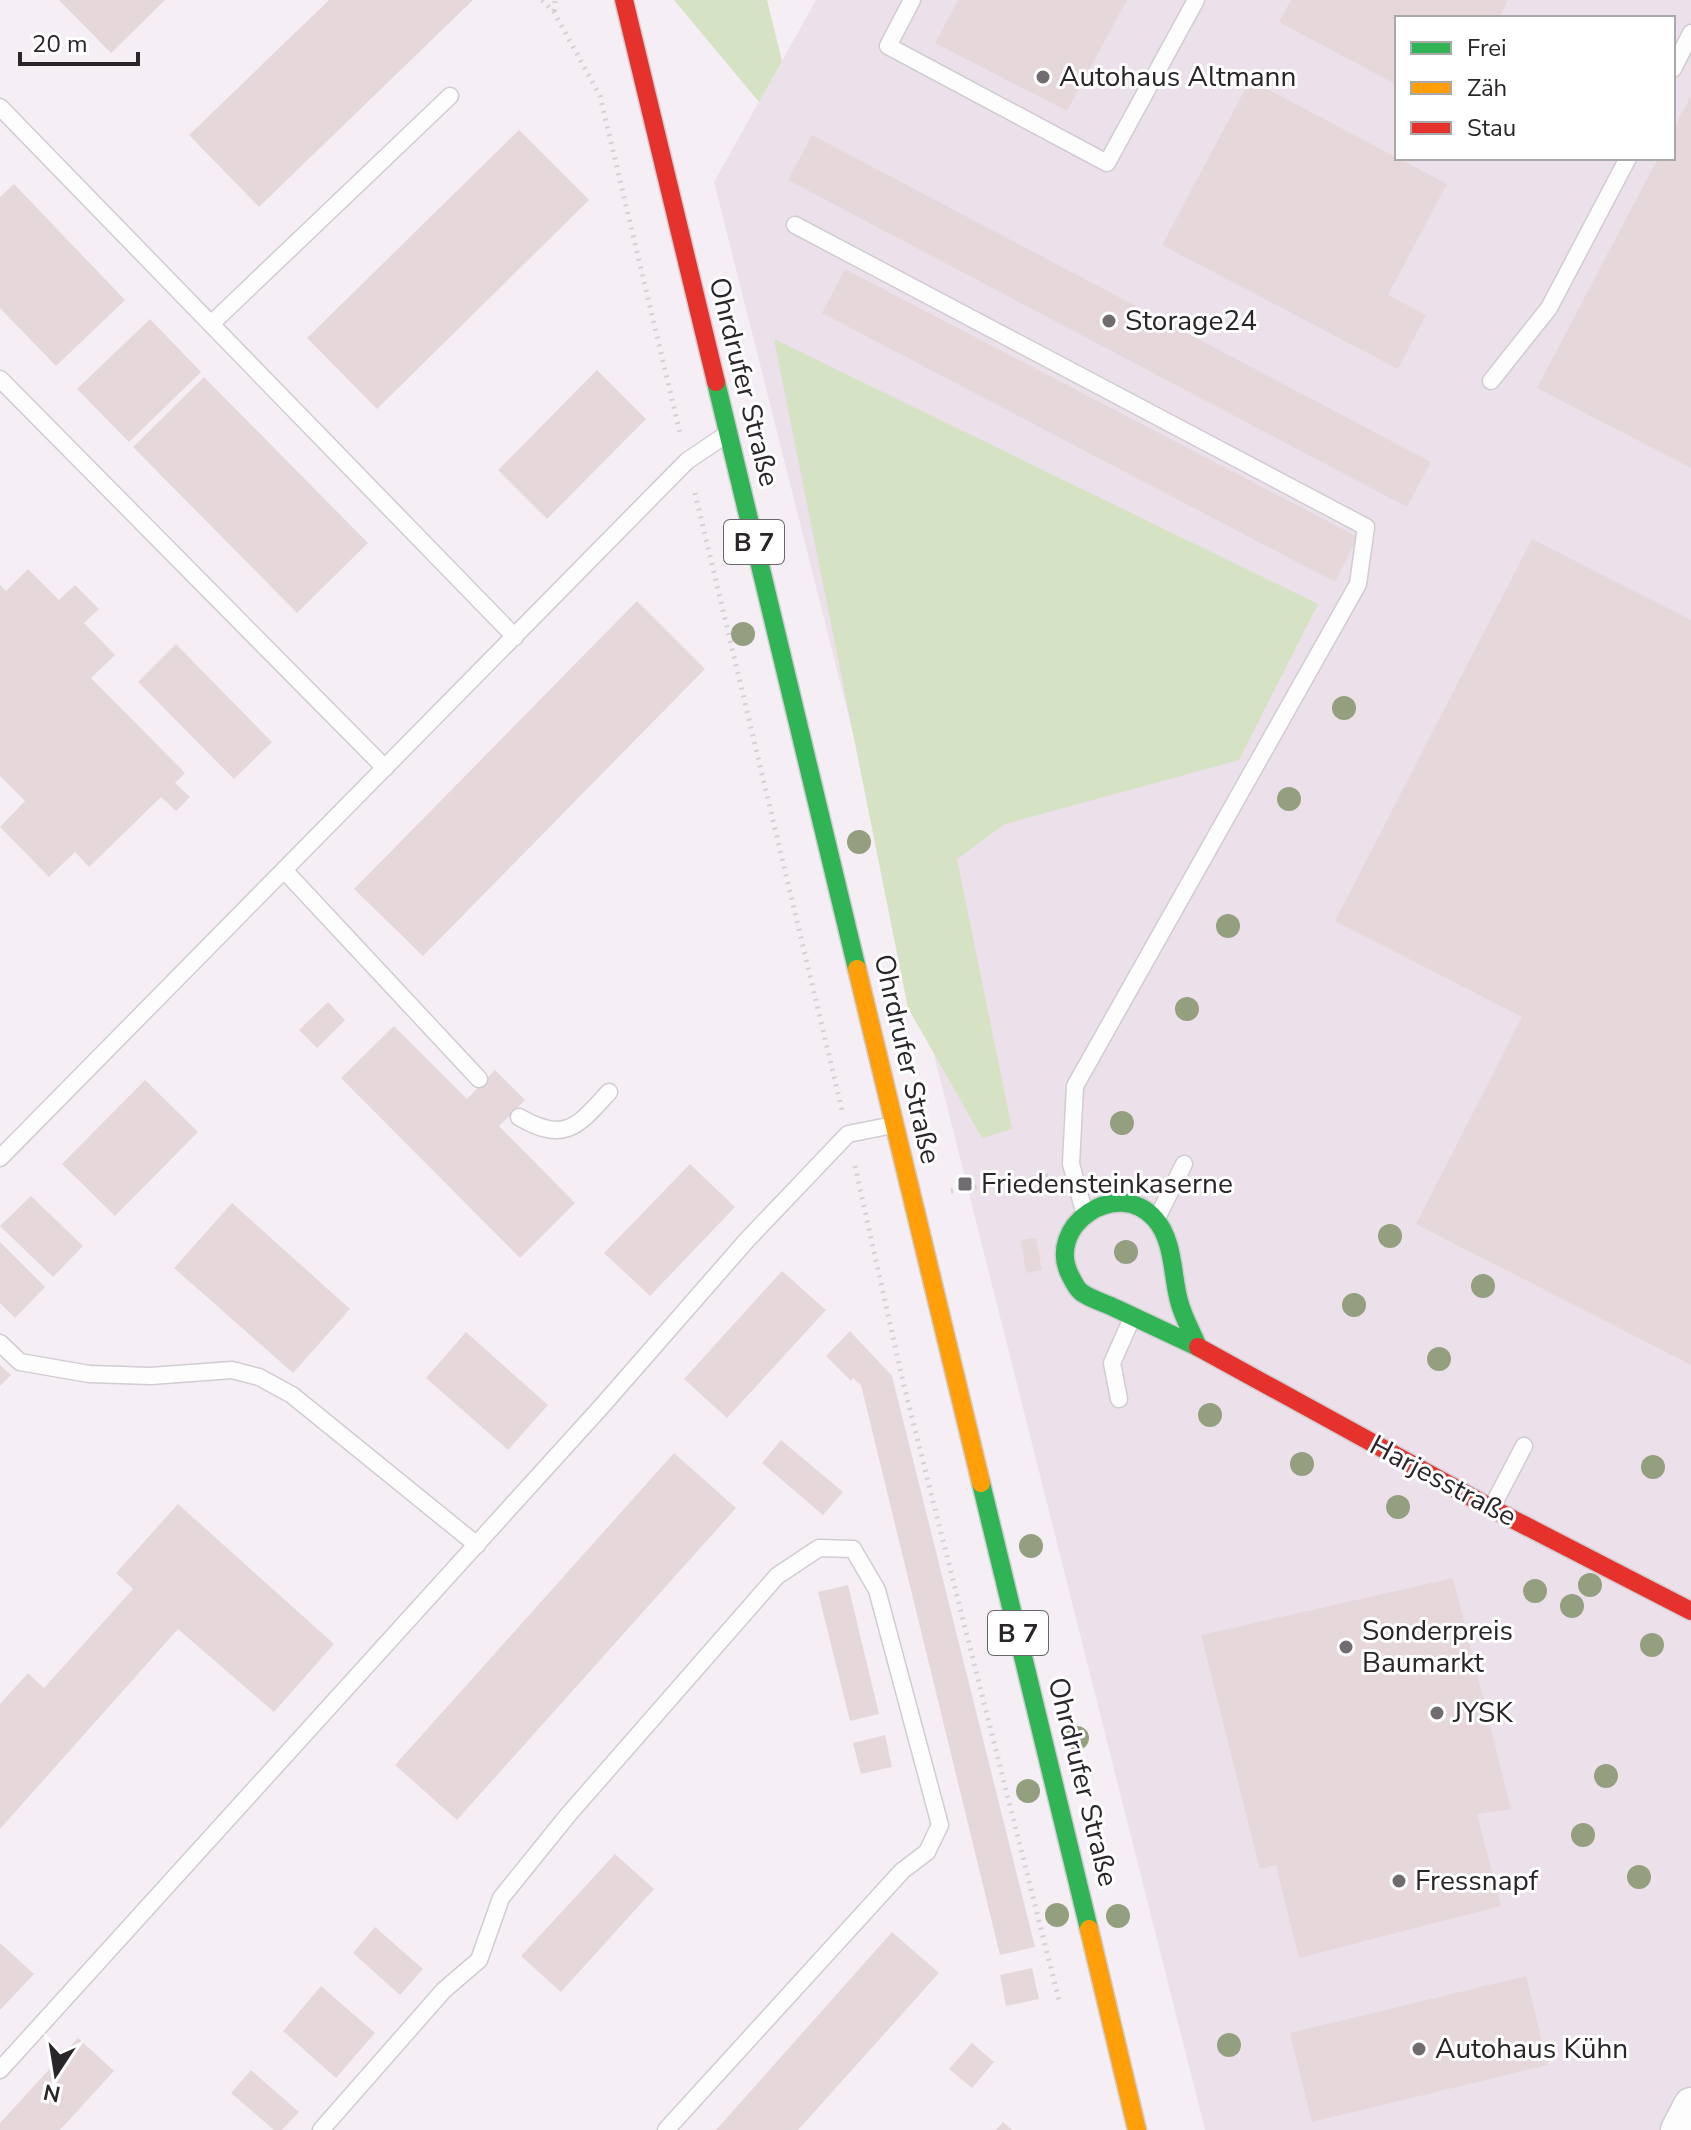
<svg xmlns="http://www.w3.org/2000/svg" width="1691" height="2130" font-family="'Nunito Sans',sans-serif">
<rect width="100%" height="100%" fill="#f5eff5"/>
<!-- built -->
<path fill="#ece0eb" fill-rule="evenodd" d="M 816,0 L 1691,0 L 1691,2130 L 1205,2130 L 714,182 ZM 1397,18 L 1673,18 L 1673,158 L 1397,158 Z"/>
<!-- green -->
<g fill="#d6e2c4">
<path d="M 674,0 L 767,0 L 782,61 L 759,102 Z"/>
<path d="M 774,339 L 1318,604 L 1239,760 L 1005,824 L 957,859 L 1012,1129 L 982,1138 L 908,1008 Z"/>
</g>
<!-- building -->
<g fill="#e6d8da">
<path d="M 59,0 L 165,0 L 111,53 Z"/>
<path d="M 329,0 L 473,0 L 259,207 L 189,135 Z"/>
<path d="M 958,0 L 1127,0 L 1067,111 L 935,43 Z"/>
<path d="M 1291,0 L 1508,0 L 1499,18 L 1397,18 L 1397,85 L 1279,22 Z"/>
<path d="M 1250,80 L 1447,184 L 1388,295 L 1426,315 L 1398,369 L 1162,245 Z"/>
<path d="M 1691,96 L 1691,468 L 1537,388 L 1658,158 L 1673,158 L 1673,130 Z"/>
<path d="M 519,130 L 589,200 L 377,409 L 307,338 Z"/>
<path d="M 812,135 L 1431,462 L 1407,507 L 788,180 Z"/>
<path d="M 14,184 L 125,300 L 56,366 L 0,308 L 0,197 Z"/>
<path d="M 845,269 L 1358,537 L 1335,582 L 822,313 Z"/>
<path d="M 150,319 L 201,372 L 129,442 L 77,389 Z"/>
<path d="M 597,370 L 646,419 L 547,519 L 498,470 Z"/>
<path d="M 204,377 L 368,543 L 297,613 L 133,447 Z"/>
<path d="M 1532,539 L 1691,620 L 1691,1365 L 1416,1224 L 1522,1017 L 1335,921 Z"/>
<path d="M 28,569 L 59,600 L 75,585 L 99,609 L 84,623 L 115,655 L 91,678 L 185,773 L 175,783 L 190,797 L 176,811 L 161,797 L 89,867 L 75,852 L 49,877 L 0,827 L 25,801 L 0,776 L 0,585 L 6,591 Z"/>
<path d="M 637,601 L 705,669 L 423,956 L 354,889 Z"/>
<path d="M 176,644 L 272,742 L 234,779 L 138,682 Z"/>
<path d="M 328,1002 L 345,1020 L 317,1048 L 299,1030 Z"/>
<path d="M 394,1026 L 467,1099 L 495,1070 L 525,1100 L 499,1126 L 575,1203 L 520,1258 L 341,1078 Z"/>
<path d="M 145,1080 L 198,1132 L 115,1216 L 62,1164 Z"/>
<path d="M 690,1164 L 735,1207 L 650,1296 L 604,1253 Z"/>
<path d="M 31,1196 L 83,1246 L 53,1277 L 0,1226 Z"/>
<path d="M 232,1203 L 350,1309 L 293,1373 L 174,1268 Z"/>
<path d="M 1036,1238 L 1042,1270 L 1026,1273 L 1021,1240 Z"/>
<path d="M 0,1242 L 45,1287 L 15,1318 L 0,1303 Z"/>
<path d="M 782,1271 L 826,1310 L 727,1418 L 684,1379 Z"/>
<path d="M 850,1331 L 892,1376 L 1035,1947 L 1000,1955 L 861,1385 L 853,1378 L 851,1381 L 826,1356 Z"/>
<path d="M 466,1332 L 548,1405 L 508,1450 L 426,1378 Z"/>
<path d="M 0,1365 L 11,1375 L 0,1386 Z"/>
<path d="M 781,1440 L 843,1492 L 823,1515 L 762,1463 Z"/>
<path d="M 674,1453 L 736,1508 L 457,1820 L 395,1765 Z"/>
<path d="M 178,1504 L 334,1644 L 274,1712 L 178,1629 L 0,1829 L 0,1704 L 28,1673 L 44,1688 L 133,1589 L 116,1573 Z"/>
<path d="M 1453,1578 L 1511,1809 L 1477,1814 L 1501,1906 L 1299,1958 L 1276,1865 L 1260,1869 L 1201,1635 Z"/>
<path d="M 848,1585 L 879,1714 L 850,1721 L 818,1592 Z"/>
<path d="M 885,1735 L 892,1767 L 861,1774 L 853,1743 Z"/>
<path d="M 615,1854 L 654,1889 L 561,1992 L 521,1956 Z"/>
<path d="M 375,1927 L 423,1969 L 400,1995 L 353,1953 Z"/>
<path d="M 892,1932 L 939,1973 L 798,2130 L 716,2130 Z"/>
<path d="M 0,1943 L 34,1974 L 0,2010 Z"/>
<path d="M 1032,1968 L 1039,1999 L 1006,2006 L 1000,1975 Z"/>
<path d="M 1526,1976 L 1548,2065 L 1312,2122 L 1290,2033 Z"/>
<path d="M 321,1986 L 375,2033 L 336,2078 L 283,2031 Z"/>
<path d="M 78,2038 L 114,2071 L 60,2130 L 0,2130 L 0,2123 Z"/>
<path d="M 972,2043 L 994,2062 L 972,2088 L 949,2069 Z"/>
<path d="M 251,2070 L 299,2112 L 282,2130 L 274,2130 L 231,2093 Z"/>
<path d="M 1003,2122 L 1012,2130 L 996,2130 Z"/>
</g>
<g fill="none" stroke-linecap="round" stroke-linejoin="round">
<defs>
<g id="lane">
<path d="M 912,0 L 888,46 L 1107,163 L 1196,0"/>
<path d="M 1673,69 L 1691,33"/>
<path d="M 0,107 L 515,637"/>
<path d="M 795,225 L 1366,527 L 1358,584 L 1075,1086 L 1071,1164 L 1084,1211"/>
<path d="M 211,324 L 450,96"/>
<path d="M 0,379 L 385,768"/>
<path d="M 1491,381 L 1549,308 L 1628,158"/>
<path d="M 284,870 L 479,1079"/>
<path d="M 519,1117 C 565,1144 578,1126 609,1092"/>
<path d="M 0,1158 L 687,461 L 727,434"/>
<path d="M 1158,1216 L 1184,1164"/>
<path d="M 0,1343 L 20,1362 L 89,1374 L 151,1376 L 232,1370 L 259,1377 L 292,1395 L 477,1545"/>
<path d="M 1119,1399 L 1112,1363 L 1132,1318"/>
<path d="M 1492,1507 L 1524,1446"/>
<path d="M 0,2070 L 602,1406 L 747,1240 L 848,1134 L 893,1125"/>
<path d="M 321,2130 L 444,1990 L 479,1960 L 501,1898 L 568,1815 L 777,1576 L 819,1548 L 853,1549 L 877,1590 L 940,1825 L 927,1852 L 902,1871 L 666,2130"/>
</g>
<path id="street" d="M 1678,2130 L 1691,2105"/>
<g id="fast">
<path d="M 716,382 L 857,969"/>
<path d="M 1198,1347 C 1192,1332 1183,1317 1179,1301 C 1172,1276 1174,1240 1155,1219 C 1118,1176 1043,1226 1071,1277 C 1073,1281 1077,1289 1081,1292 C 1090,1299 1105,1303 1115,1308 C 1143,1321 1170,1334 1198,1347"/>
<path d="M 981,1483 L 1089,1929"/>
</g>
<g id="slow">
<path d="M 857,969 L 981,1483"/>
<path d="M 1089,1929 L 1137,2130"/>
</g>
<g id="jam">
<path d="M 624,0 L 716,382"/>
<path d="M 1198,1347 L 1491,1508 L 1691,1611"/>
</g>
</defs>
<!-- lane casing -->
<use href="#lane" stroke="#d1ccd1" stroke-width="19"/>
<!-- street casing -->
<use href="#street" stroke="#d1ccd1" stroke-width="37"/>
<!-- fast casing -->
<use href="#fast" stroke="#d1ccd1" stroke-width="21"/>
<!-- slow casing -->
<use href="#slow" stroke="#d1ccd1" stroke-width="21"/>
<!-- jam casing -->
<use href="#jam" stroke="#d1ccd1" stroke-width="21"/>
<!-- path -->
<g stroke="#d3d1d2" stroke-width="5" stroke-dasharray="2 6" stroke-linecap="butt">
<path d="M 542,0 L 554,12 L 600,96 L 680,433"/>
<path d="M 554,11 L 555,0"/>
<path d="M 695,493 L 842,1110"/>
<path d="M 855,1166 L 903,1382 L 1060,2004"/>
<path d="M 951,1191 L 1048,1176"/>
</g>
<!-- lane -->
<use href="#lane" stroke="#fefdfe" stroke-width="16"/>
<!-- street -->
<use href="#street" stroke="#fefdfe" stroke-width="34"/>
<!-- fast -->
<use href="#fast" stroke="#30b455" stroke-width="18"/>
<!-- slow -->
<use href="#slow" stroke="#ff9f0a" stroke-width="18"/>
<!-- jam -->
<use href="#jam" stroke="#e5322d" stroke-width="18"/>
</g>
<!-- trees -->
<g fill="#949f7f">
<circle cx="743" cy="634" r="12"/>
<circle cx="1344" cy="708" r="12"/>
<circle cx="1289" cy="799" r="12"/>
<circle cx="859" cy="842" r="12"/>
<circle cx="1228" cy="926" r="12"/>
<circle cx="1187" cy="1009" r="12"/>
<circle cx="1122" cy="1123" r="12"/>
<circle cx="1390" cy="1236" r="12"/>
<circle cx="1126" cy="1252" r="12"/>
<circle cx="1483" cy="1286" r="12"/>
<circle cx="1354" cy="1305" r="12"/>
<circle cx="1439" cy="1359" r="12"/>
<circle cx="1210" cy="1415" r="12"/>
<circle cx="1302" cy="1464" r="12"/>
<circle cx="1653" cy="1467" r="12"/>
<circle cx="1398" cy="1507" r="12"/>
<circle cx="1031" cy="1546" r="12"/>
<circle cx="1590" cy="1585" r="12"/>
<circle cx="1535" cy="1591" r="12"/>
<circle cx="1572" cy="1606" r="12"/>
<circle cx="1652" cy="1645" r="12"/>
<circle cx="1077" cy="1738" r="12"/>
<circle cx="1606" cy="1776" r="12"/>
<circle cx="1028" cy="1791" r="12"/>
<circle cx="1583" cy="1835" r="12"/>
<circle cx="1639" cy="1877" r="12"/>
<circle cx="1057" cy="1915" r="12"/>
<circle cx="1118" cy="1916" r="12"/>
<circle cx="1229" cy="2045" r="12"/>
</g>
<!-- markers -->
<g fill="#706c70" stroke="#fff" stroke-width="3">
<circle cx="1043" cy="77" r="8"/>
<circle cx="1109" cy="321" r="8"/>
<rect x="957" y="1176" width="16" height="16" rx="4"/>
<circle cx="1346" cy="1647" r="8"/>
<circle cx="1437" cy="1713" r="8"/>
<circle cx="1399" cy="1881" r="8"/>
<circle cx="1419" cy="2049" r="8"/>
</g>
<g text-anchor="middle" dominant-baseline="central" stroke-width="6" stroke-linejoin="round" paint-order="stroke">
<!-- shield labels -->
<g fill="#fff" stroke="#696669" stroke-width="2">
<rect x="724" y="520" width="60" height="44" rx="6"/>
<rect x="988" y="1611" width="60" height="44" rx="6"/>
</g>
<g font-size="26" font-weight="bold" fill="#292529">
<text x="754" y="542">B 7</text>
<text x="1018" y="1633">B 7</text>
</g>
<!-- poi labels -->
<g font-size="28" fill="#292529" stroke="#fff" text-anchor="start">
<text x="1059" y="77">Autohaus Altmann</text>
<text x="1125" y="321">Storage24</text>
<text x="981" y="1184">Friedensteinkaserne</text>
<text x="1362" y="1631">Sonderpreis<tspan x="1362" dy="32">Baumarkt</tspan></text>
<text x="1453" y="1713">JYSK</text>
<text x="1415" y="1881">Fressnapf</text>
<text x="1435" y="2049">Autohaus Kühn</text>
</g>
<!-- street labels -->
<g font-size="28" fill="#292529" stroke="#fff">
<text transform="translate(744 382) rotate(76)">Ohrdrufer Straße</text>
<text transform="translate(907 1059) rotate(77)">Ohrdrufer Straße</text>
<text transform="translate(1443 1481) rotate(28)">Harjesstraße</text>
<text transform="translate(1083 1782) rotate(76)">Ohrdrufer Straße</text>
</g>
</g>
<!-- legend -->
<rect x="1395" y="16" width="280" height="144" fill="#ffffff" stroke="#a9a8a9" stroke-width="2"/>
<rect x="1411" y="42" width="40" height="12" fill="#30b455" stroke="#a9a8a9" stroke-width="2"/>
<text x="1467" y="56" font-size="24" fill="#292529">Frei</text>
<rect x="1411" y="82" width="40" height="12" fill="#ff9f0a" stroke="#a9a8a9" stroke-width="2"/>
<text x="1467" y="96" font-size="24" fill="#292529">Zäh</text>
<rect x="1411" y="122" width="40" height="12" fill="#e5322d" stroke="#a9a8a9" stroke-width="2"/>
<text x="1467" y="136" font-size="24" fill="#292529">Stau</text>
<!-- north arrow -->
<g transform="translate(56 2074) rotate(192)" stroke="#ffffff" stroke-width="6" paint-order="stroke">
<path d="M0-6L14 30L0 20L-14 30Z" fill="#292529"/>
<text y="-12" font-size="22" font-weight="bold" text-anchor="middle" fill="#292529">N</text>
</g>
<!-- scale -->
<path d="M20 52v12h118v-12" fill="none" stroke="#292529" stroke-width="4"/>
<text x="32" y="52" font-size="24" fill="#292529" stroke="#ffffff" stroke-width="6" paint-order="stroke">20 m</text>
</svg>
